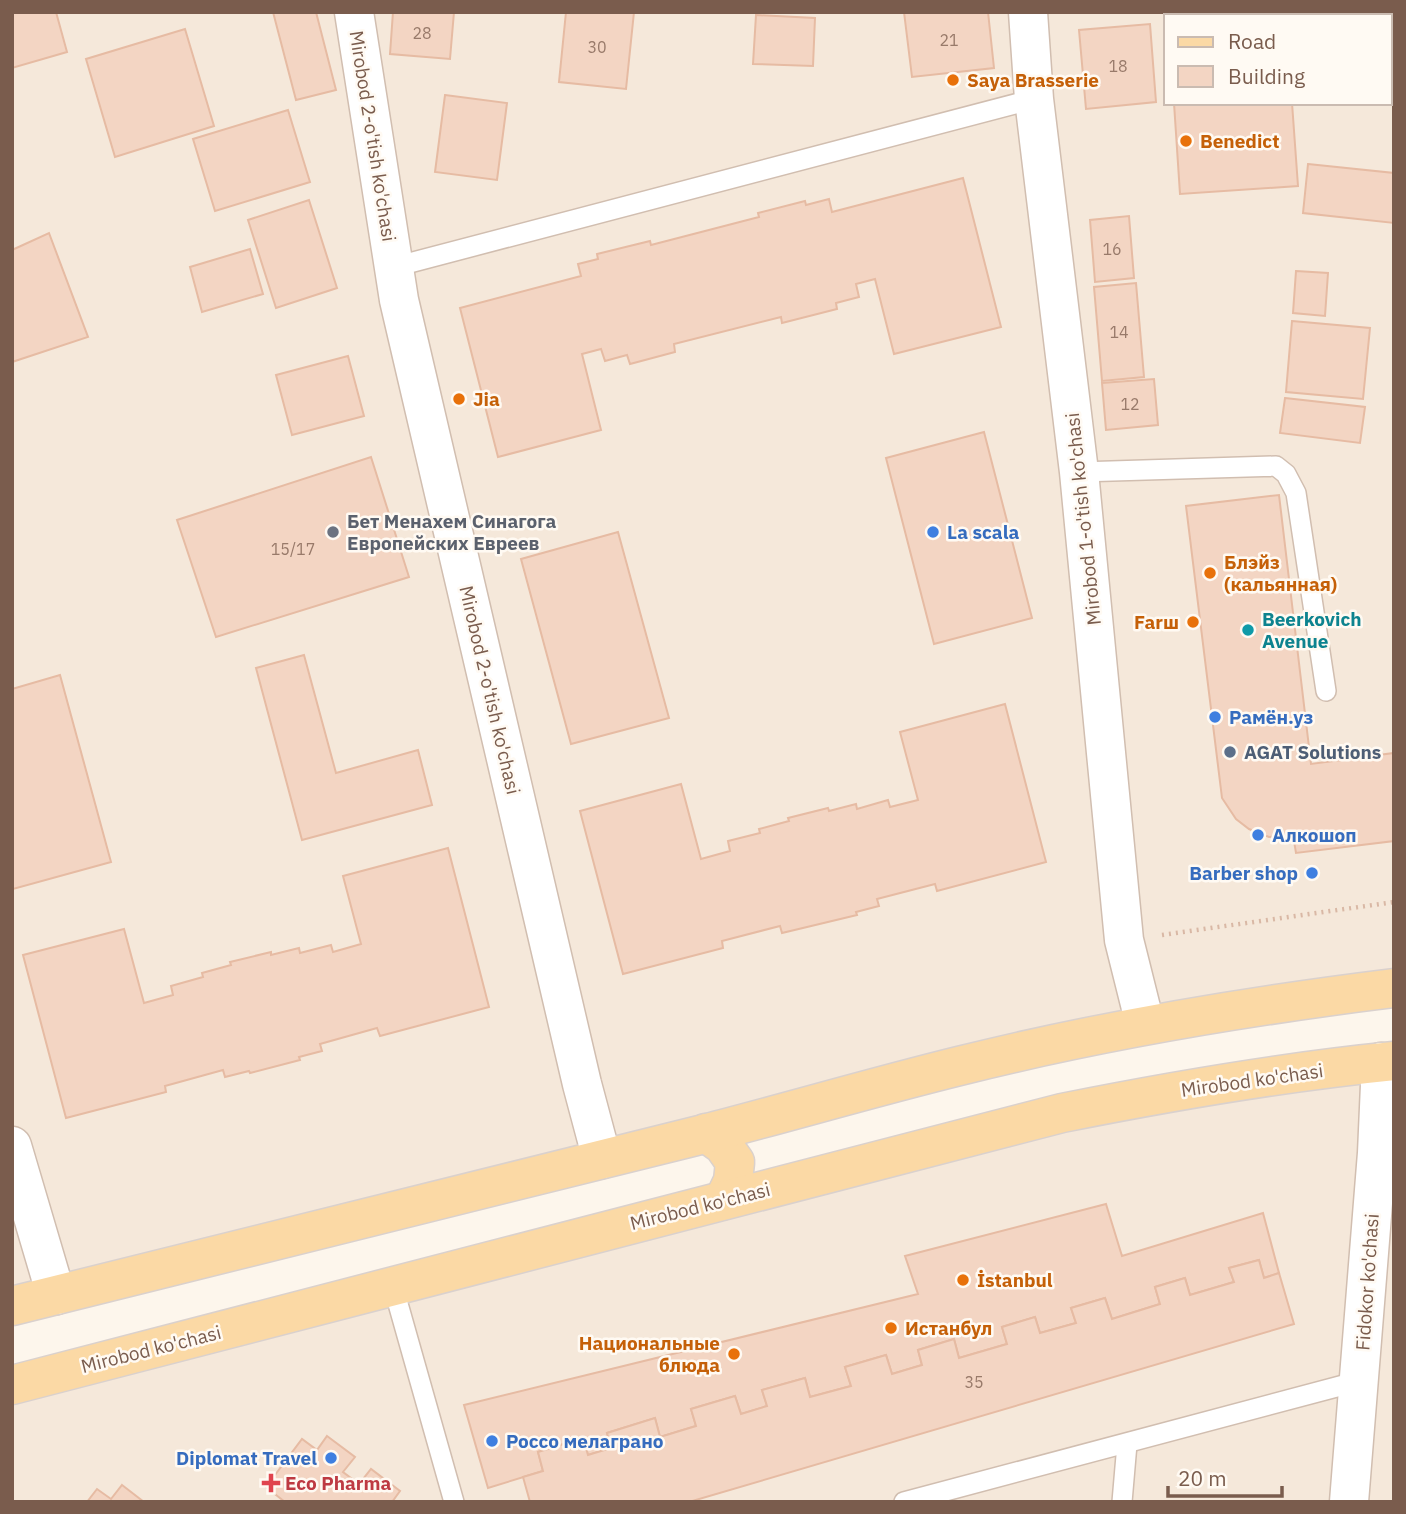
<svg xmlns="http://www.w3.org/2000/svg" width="1406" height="1514" font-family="'IBM Plex Sans',sans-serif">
<rect width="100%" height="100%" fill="#fdf6ec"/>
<!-- residential -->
<g fill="#f5e8da" fill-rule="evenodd">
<path d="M 12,12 L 1394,12 L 1394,988 L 12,1288 ZM 1166,16 L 1390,16 L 1390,103 L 1166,103 Z"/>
<path d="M 1394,1061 L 1394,1502 L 12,1502 L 12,1385 L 724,1200 Z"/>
</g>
<!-- building -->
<g fill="#f3d5c3" stroke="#e6bba3" stroke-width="2">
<path d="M 12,12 L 56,12 L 67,52 L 12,68 Z"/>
<path d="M 273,12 L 316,12 L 336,90 L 296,100 Z"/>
<path d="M 393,12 L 454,12 L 450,59 L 390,54 Z"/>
<path d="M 566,12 L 634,12 L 626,89 L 559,82 Z"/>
<path d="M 904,12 L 988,12 L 994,68 L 912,77 Z"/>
<path d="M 1357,12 L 1394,12 L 1394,56 L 1390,55 L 1390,16 L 1357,16 Z"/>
<path d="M 756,15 L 815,18 L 813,66 L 753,64 Z"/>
<path d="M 1150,24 L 1156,102 L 1086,109 L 1079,30 Z"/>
<path d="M 185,29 L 214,126 L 115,157 L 86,59 Z"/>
<path d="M 445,95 L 507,103 L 497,180 L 435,172 Z"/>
<path d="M 1174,103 L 1292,103 L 1298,186 L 1180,194 Z"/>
<path d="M 288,110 L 310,182 L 215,211 L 193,139 Z"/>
<path d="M 1308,164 L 1394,173 L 1394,223 L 1303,213 Z"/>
<path d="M 963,178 L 1001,327 L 894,354 L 875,279 L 856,284 L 859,297 L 836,303 L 837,309 L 782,323 L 781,317 L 674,344 L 675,352 L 630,364 L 627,355 L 605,361 L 601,349 L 582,354 L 601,430 L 498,457 L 460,308 L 581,276 L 578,264 L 598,259 L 597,254 L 650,241 L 651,245 L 759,217 L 758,213 L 805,201 L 806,205 L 829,199 L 832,212 Z"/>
<path d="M 309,200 L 337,288 L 276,308 L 248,220 Z"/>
<path d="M 1129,216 L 1134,278 L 1095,282 L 1090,220 Z"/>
<path d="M 49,233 L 88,337 L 12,362 L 12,250 Z"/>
<path d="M 250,249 L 263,294 L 202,312 L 190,267 Z"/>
<path d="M 1296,271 L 1328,273 L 1325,316 L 1293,313 Z"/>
<path d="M 1136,283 L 1144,377 L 1102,381 L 1094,287 Z"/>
<path d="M 1292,321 L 1370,328 L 1363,399 L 1286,392 Z"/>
<path d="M 348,356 L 364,416 L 292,435 L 276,375 Z"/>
<path d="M 1154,379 L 1158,425 L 1106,430 L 1102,383 Z"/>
<path d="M 1285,398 L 1365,407 L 1360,443 L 1280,433 Z"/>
<path d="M 984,432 L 1032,618 L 934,644 L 886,458 Z"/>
<path d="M 371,457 L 409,577 L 216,637 L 177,520 Z"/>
<path d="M 1279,495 L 1311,764 L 1394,753 L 1394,841 L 1296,853 L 1293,835 L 1269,837 L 1249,829 L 1236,819 L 1222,798 L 1186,506 Z"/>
<path d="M 618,532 L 669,718 L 571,744 L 521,559 Z"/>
<path d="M 304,655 L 336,773 L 418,750 L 432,805 L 302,840 L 256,668 Z"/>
<path d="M 60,675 L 111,862 L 13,889 L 12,689 Z"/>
<path d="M 1005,704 L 1046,862 L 937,891 L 935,884 L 877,899 L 879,906 L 856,912 L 857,915 L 782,933 L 780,926 L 722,941 L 723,948 L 623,974 L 580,811 L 681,784 L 701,859 L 730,851 L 728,841 L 760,833 L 759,829 L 789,821 L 788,818 L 828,808 L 829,811 L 856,804 L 857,809 L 888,800 L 890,807 L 918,800 L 900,732 Z"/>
<path d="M 448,848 L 489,1007 L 380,1036 L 377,1028 L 320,1044 L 322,1051 L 299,1057 L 300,1060 L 250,1073 L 249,1071 L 225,1077 L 223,1070 L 165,1086 L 166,1092 L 66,1118 L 23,955 L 124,929 L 144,1003 L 173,995 L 171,986 L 203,977 L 202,973 L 231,965 L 230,962 L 271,952 L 271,955 L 299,948 L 300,953 L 331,945 L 333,952 L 361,944 L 343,876 Z"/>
<path d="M 1106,1204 L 1122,1256 L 1263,1213 L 1279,1273 L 1264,1278 L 1259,1260 L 1229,1268 L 1234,1282 L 1190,1295 L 1185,1278 L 1155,1287 L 1160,1304 L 1112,1319 L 1105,1298 L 1071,1308 L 1076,1323 L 1040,1333 L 1035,1317 L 1002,1327 L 1007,1344 L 959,1358 L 954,1339 L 918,1350 L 922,1365 L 892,1374 L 886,1355 L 845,1367 L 851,1386 L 810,1397 L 805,1378 L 762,1390 L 767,1406 L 741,1414 L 735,1396 L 691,1409 L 696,1426 L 660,1437 L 655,1418 L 607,1433 L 611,1448 L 588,1455 L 583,1438 L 538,1452 L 543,1471 L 488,1488 L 464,1405 L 918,1294 L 905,1256 Z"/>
<path d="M 1259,1260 L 1264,1278 L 1279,1273 L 1294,1324 L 689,1502 L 530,1502 L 523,1477 L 543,1471 L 538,1452 L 583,1438 L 588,1455 L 611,1448 L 607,1433 L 655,1418 L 660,1437 L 696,1426 L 691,1409 L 735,1396 L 741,1414 L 767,1406 L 762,1390 L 805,1378 L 810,1397 L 851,1386 L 845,1367 L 886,1355 L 892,1374 L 922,1365 L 918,1350 L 954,1339 L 959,1358 L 1007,1344 L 1002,1327 L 1035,1317 L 1040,1333 L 1076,1323 L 1071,1308 L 1105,1298 L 1112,1319 L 1160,1304 L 1155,1287 L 1185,1278 L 1190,1295 L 1234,1282 L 1229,1268 Z"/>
<path d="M 327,1436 L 355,1457 L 343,1472 L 359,1484 L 371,1469 L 400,1491 L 392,1502 L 285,1502 L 266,1487 L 302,1439 L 317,1450 Z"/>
<path d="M 122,1485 L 144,1502 L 87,1502 L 97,1489 L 111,1499 Z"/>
</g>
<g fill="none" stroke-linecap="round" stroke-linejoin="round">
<defs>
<g id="service">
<path d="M 394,267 L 1034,99"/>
<path d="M 1079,472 L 1276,466 L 1286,474 L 1296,493 L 1326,691"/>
<path d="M 393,1286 L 454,1502"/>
<path d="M 904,1502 L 1359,1381"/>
<path d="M 1122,1502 L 1127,1444"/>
</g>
<g id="minor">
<path d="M 354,12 L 399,300 L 582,1084 L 602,1159"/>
<path d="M 1028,12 L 1034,99 L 1079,472 L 1124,940 L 1145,1024"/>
<path d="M 12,1146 L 56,1295"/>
<path d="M 1349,1502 L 1377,1153 L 1381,1062"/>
</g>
<g id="primary">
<path d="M 706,1133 L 723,1145 L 735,1162 L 733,1181 L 724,1200"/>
<path d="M 12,1306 C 243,1249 474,1192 704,1134 C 789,1112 874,1087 959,1066 C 1103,1030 1247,1006 1394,988"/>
<path d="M 12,1385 L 1062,1113 C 1172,1091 1283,1072 1394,1061"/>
</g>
</defs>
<!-- service casing -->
<use href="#service" stroke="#d1beb0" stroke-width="22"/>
<!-- minor casing -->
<use href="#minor" stroke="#d1beb0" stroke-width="41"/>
<!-- primary casing -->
<use href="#primary" stroke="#dad1cd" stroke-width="41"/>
<!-- path -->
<path stroke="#d9b8a5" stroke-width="4.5" stroke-dasharray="2 5" stroke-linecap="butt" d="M 1162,935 L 1394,902"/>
<!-- service -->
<use href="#service" stroke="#fff" stroke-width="19"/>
<!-- minor -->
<use href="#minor" stroke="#fff" stroke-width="38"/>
<!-- primary -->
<use href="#primary" stroke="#fbd9a5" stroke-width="38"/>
</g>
<!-- markers -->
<g fill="#e8710a" stroke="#fffaf3" stroke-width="2.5">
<circle cx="953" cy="80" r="7"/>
<circle cx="1186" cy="141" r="7"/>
<circle cx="459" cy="399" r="7"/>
<circle cx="1210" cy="573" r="7"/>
<circle cx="1193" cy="622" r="7"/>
<circle cx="963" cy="1280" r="7"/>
<circle cx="891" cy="1328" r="7"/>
<circle cx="734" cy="1354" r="7"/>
</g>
<circle fill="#6b7280" stroke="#fffaf3" stroke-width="2.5" cx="333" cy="532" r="7"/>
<g fill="#3f7fe0" stroke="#fffaf3" stroke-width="2.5">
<circle cx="933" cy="532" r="7"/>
<circle cx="1215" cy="717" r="7"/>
<circle cx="1258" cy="835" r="7"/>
<circle cx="1312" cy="873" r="7"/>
<circle cx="492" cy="1441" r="7"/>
<circle cx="331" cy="1458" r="7"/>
</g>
<circle fill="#0f9aa8" stroke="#fffaf3" stroke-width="2.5" cx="1248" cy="630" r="7"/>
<circle fill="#5c6f8a" stroke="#fffaf3" stroke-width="2.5" cx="1230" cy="752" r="7"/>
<path fill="#e0444e" stroke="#fffaf3" stroke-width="2.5" d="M267.5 1472.5h7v7h7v7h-7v7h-7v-7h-7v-7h7z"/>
<g text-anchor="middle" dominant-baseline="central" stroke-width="5" stroke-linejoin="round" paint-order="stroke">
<!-- number labels -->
<g font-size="16" fill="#987a6a">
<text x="422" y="33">28</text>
<text x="949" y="40">21</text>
<text x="597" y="47">30</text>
<text x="1118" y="66">18</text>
<text x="1112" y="249">16</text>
<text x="1119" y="332">14</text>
<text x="1130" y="404">12</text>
<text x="293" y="549">15/17</text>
<text x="974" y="1382">35</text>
</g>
<!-- food labels -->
<g font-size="19" font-weight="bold" fill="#c56008" stroke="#fffaf3" text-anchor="start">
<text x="967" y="80">Saya Brasserie</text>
<text x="1200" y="141">Benedict</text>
<text x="473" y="399">Jia</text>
<text x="1224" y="562">Блэйз<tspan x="1224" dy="22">(кальянная)</tspan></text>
<text x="1179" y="622" text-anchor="end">Farш</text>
<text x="977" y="1280">İstanbul</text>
<text x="905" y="1328">Истанбул</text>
<text x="720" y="1343" text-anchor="end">Национальные<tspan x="720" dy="22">блюда</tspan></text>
</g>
<!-- street labels -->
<g font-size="19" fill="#7a5c4d" stroke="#fffaf3">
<text transform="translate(373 136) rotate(81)">Mirobod 2-o'tish ko'chasi</text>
<text transform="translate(1083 519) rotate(-96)">Mirobod 1-o'tish ko'chasi</text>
<text transform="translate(490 690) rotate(77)">Mirobod 2-o'tish ko'chasi</text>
<text transform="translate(1252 1080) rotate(-8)">Mirobod ko'chasi</text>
<text transform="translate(700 1206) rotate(-14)">Mirobod ko'chasi</text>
<text transform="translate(1367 1282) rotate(-86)">Fidokor ko'chasi</text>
<text transform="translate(151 1349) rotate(-14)">Mirobod ko'chasi</text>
</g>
<!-- worship labels -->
<g font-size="19" font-weight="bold" fill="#5b616d" stroke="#fffaf3" text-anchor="start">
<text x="347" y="521">Бет Менахем Синагога<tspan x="347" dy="22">Европейских Евреев</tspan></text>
</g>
<!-- shop labels -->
<g font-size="19" font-weight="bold" fill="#366cbe" stroke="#fffaf3" text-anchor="start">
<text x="947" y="532">La scala</text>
<text x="1229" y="717">Рамён.уз</text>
<text x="1272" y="835">Алкошоп</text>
<text x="1298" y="873" text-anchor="end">Barber shop</text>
<text x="506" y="1441">Россо мелаграно</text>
<text x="317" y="1458" text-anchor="end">Diplomat Travel</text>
</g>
<!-- culture labels -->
<g font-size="19" font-weight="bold" fill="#0d838f" stroke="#fffaf3" text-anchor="start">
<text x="1262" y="619">Beerkovich<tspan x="1262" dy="22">Avenue</tspan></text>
</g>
<!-- service labels -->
<g font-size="19" font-weight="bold" fill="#4e5e75" stroke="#fffaf3" text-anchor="start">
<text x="1244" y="752">AGAT Solutions</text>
</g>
<!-- health labels -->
<g font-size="19" font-weight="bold" fill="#be3a42" stroke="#fffaf3" text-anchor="start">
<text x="285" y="1483">Eco Pharma</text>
</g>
</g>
<!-- border -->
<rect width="1406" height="1514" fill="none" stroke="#7a5c4d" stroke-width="28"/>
<!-- legend -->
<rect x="1164" y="14" width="228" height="91" fill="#fffaf3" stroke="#cabbb1" stroke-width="2"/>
<rect x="1178" y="37" width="35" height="10" fill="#fbd9a5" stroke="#cabbb1" stroke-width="2"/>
<text x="1228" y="49" font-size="21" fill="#7a5c4d">Road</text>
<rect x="1178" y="66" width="35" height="21" fill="#f3d5c3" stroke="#cabbb1" stroke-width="2"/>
<text x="1228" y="84" font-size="21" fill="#7a5c4d">Building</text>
<!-- scale -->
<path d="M1168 1486v10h114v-10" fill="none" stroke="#7a5c4d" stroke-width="3.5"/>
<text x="1178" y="1486" font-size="21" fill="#7a5c4d" stroke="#fffaf3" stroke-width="5" paint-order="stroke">20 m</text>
</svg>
